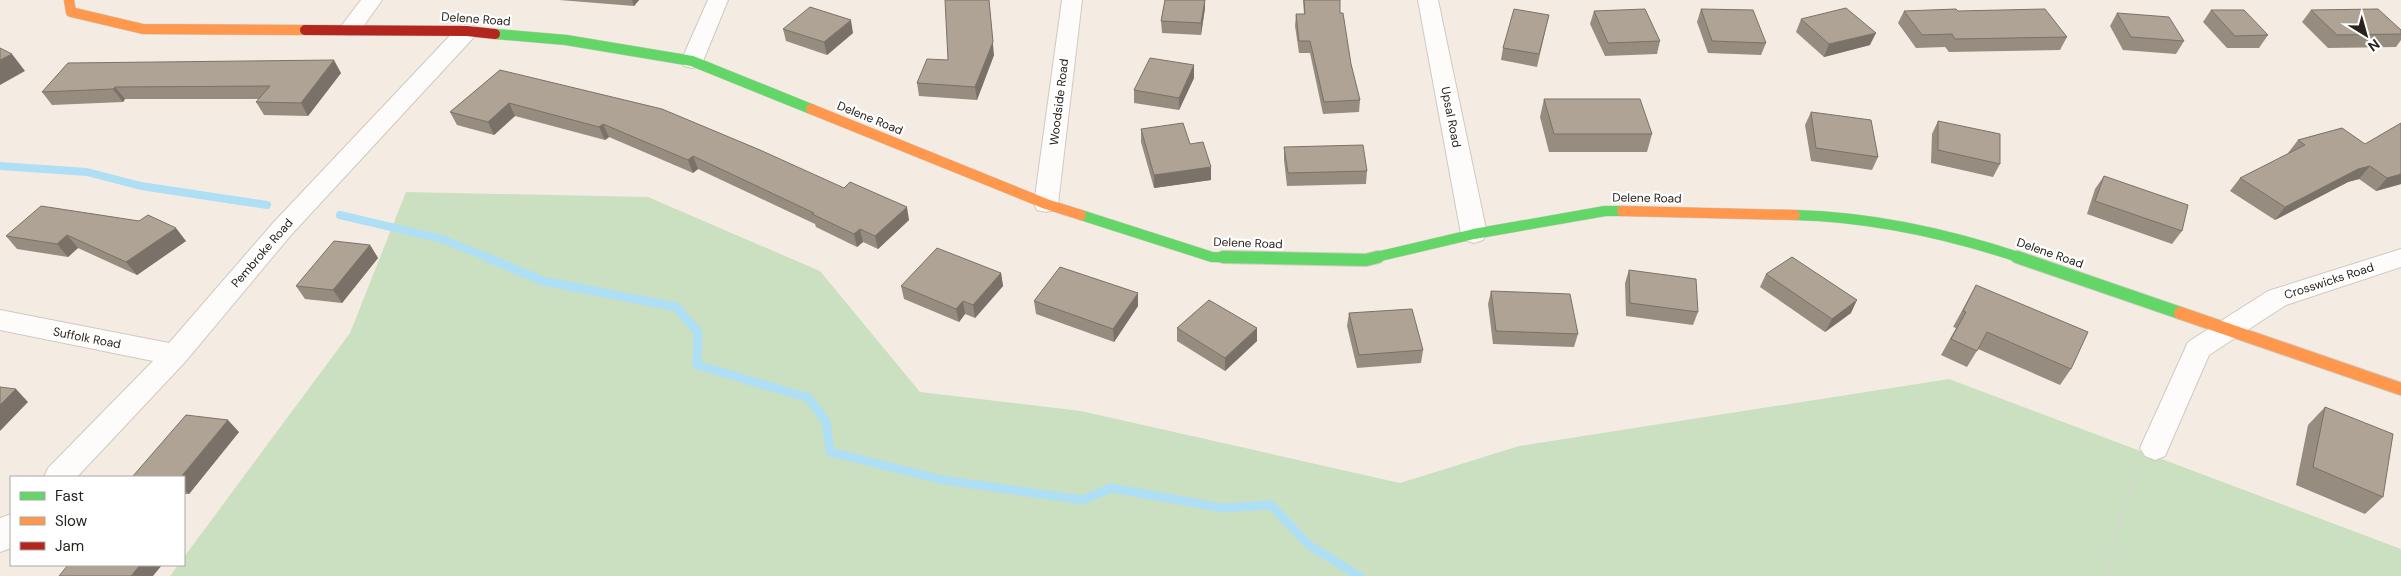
<svg xmlns="http://www.w3.org/2000/svg" width="2401" height="576" font-family="'DM Sans',sans-serif">
<rect width="100%" height="100%" fill="#f4ece3"/>
<!-- green -->
<path fill="#cbe0c0" d="M 406,192 L 648,197 L 820,271 L 920,392 L 1081,411 L 1400,483 L 1519,446 L 1949,379 L 2401,549 L 2401,576 L 170,576 L 178,565 L 184,565 L 184,557 L 350,333 Z"/>
<g fill="none" stroke-linecap="round" stroke-linejoin="round">
<!-- stream-far1 -->
<g stroke="#afdff4" stroke-width="8">
<path d="M 0,166 L 87,172 L 141,186 L 267,205"/>
<path d="M 340,215 L 442,239 L 489,258"/>
</g>
<!-- stream -->
<path stroke="#afdff4" stroke-width="9" d="M 486,257 L 543,281 L 676,307 L 698,332 L 697,365 L 809,398 L 826,422 L 830,452 L 943,480 L 1083,500 L 1111,488 L 1223,508 L 1271,505 L 1309,545 L 1359,576"/>
<defs>
<g id="street">
<path d="M 361,0 L 382,0 L 358,34 L 350,35 L 342,34 L 339,29 Z"/>
<path d="M 708,0 L 728,0 L 703,61 L 700,66 L 692,68 L 684,66 L 681,61 Z"/>
<path d="M 1062,0 L 1082,0 L 1058,204 L 1055,210 L 1046,212 L 1037,210 L 1034,204 Z"/>
<path d="M 1418,0 L 1438,0 L 1487,234 L 1483,240 L 1474,243 L 1465,240 L 1461,234 Z"/>
<path d="M 467,25 L 475,26 L 478,31 L 475,36 L 291,235 L 185,362 L 77,477 L 44,477 L 48,468 L 153,361 L 0,330 L 0,310 L 169,343 L 273,223 L 459,26 Z"/>
<path d="M 2401,249 L 2401,267 L 2286,305 L 2209,355 L 2165,456 L 2155,460 L 2145,456 L 2140,448 L 2188,342 L 2268,291 Z"/>
<path d="M 11,514 L 11,548 L 0,552 L 0,518 Z"/>
</g>
<g id="fast-far1">
<path d="M 495,34 L 566,40 L 692,61 L 811,109"/>
<path d="M 1081,215 L 1212,257 L 1287,258"/>
<path d="M 1795,215 C 1872,217 1949,234 2021,258"/>
<path d="M 1372,258 L 1474,234 L 1605,211 L 1622,211"/>
</g>
<g id="fast">
<path d="M 1223,257 L 1366,260 L 1378,257"/>
<path d="M 2017,257 L 2180,313"/>
</g>
<g id="slow-far1">
<path d="M 69,0 L 71,12 L 143,29 L 305,30"/>
<path d="M 811,109 L 1046,204 L 1081,215"/>
<path d="M 1622,211 L 1795,215"/>
</g>
<path id="slow" d="M 2180,313 L 2401,389"/>
<path id="jam" d="M 305,30 L 467,31 L 495,34"/>
</defs>
<!-- street casing -->
<use href="#street" stroke="#cfc9c2" stroke-width="2"/>
<!-- fast-far1 casing -->
<use href="#fast-far1" stroke="#cfc9c2" stroke-width="11"/>
<!-- fast casing -->
<use href="#fast" stroke="#cfc9c2" stroke-width="14"/>
<!-- slow-far1 casing -->
<use href="#slow-far1" stroke="#cfc9c2" stroke-width="11"/>
<!-- slow casing -->
<use href="#slow" stroke="#cfc9c2" stroke-width="14"/>
<!-- jam casing -->
<use href="#jam" stroke="#cfc9c2" stroke-width="11"/>
<!-- path -->
<path stroke="#d9d7d4" stroke-width="3" stroke-dasharray="2.5 4.5" stroke-linecap="butt" d="M 2106,576 L 2121,510 L 2143,470"/>
<!-- street -->
<use href="#street" fill="#fdfcfb" fill-rule="evenodd"/>
<!-- fast-far1 -->
<use href="#fast-far1" stroke="#63d668" stroke-width="10"/>
<!-- fast -->
<use href="#fast" stroke="#63d668" stroke-width="12"/>
<!-- slow-far1 -->
<use href="#slow-far1" stroke="#ff974d" stroke-width="10"/>
<!-- slow -->
<use href="#slow" stroke="#ff974d" stroke-width="12"/>
<!-- jam -->
<use href="#jam" stroke="#b3261e" stroke-width="10"/>
</g>
<!-- wall -->
<g fill="#968c7f">
<path d="M 559,0 L 639,0 L 634,6 Z"/>
<path d="M 1165,0 L 1205,0 L 1205,8 L 1201,35 L 1162,33 L 1161,21 Z"/>
<path d="M 1303,0 L 1340,0 L 1340,13 L 1351,64 L 1360,100 L 1359,112 L 1323,114 L 1310,53 L 1299,53 L 1295,26 L 1296,14 L 1304,14 Z"/>
<path d="M 1701,9 L 1766,43 L 1761,55 L 1708,53 L 1697,22 Z"/>
<path d="M 2211,10 L 2268,35 L 2259,48 L 2227,48 L 2203,22 Z"/>
<path d="M 2311,10 L 2401,30 L 2401,40 L 2396,47 L 2328,48 L 2302,22 Z"/>
<path d="M 1594,11 L 1660,41 L 1657,54 L 1605,56 L 1590,24 Z"/>
<path d="M 1904,11 L 1958,11 L 2067,37 L 2060,50 L 1949,52 L 1945,47 L 1916,48 L 1898,23 Z"/>
<path d="M 2117,13 L 2184,41 L 2176,54 L 2123,50 L 2110,26 Z"/>
<path d="M 1549,15 L 1537,67 L 1501,60 L 1503,48 Z"/>
<path d="M 1801,19 L 1870,45 L 1824,57 L 1796,32 Z"/>
<path d="M 783,29 L 853,33 L 827,55 L 786,41 Z"/>
<path d="M 994,55 L 977,100 L 919,96 L 917,83 L 948,60 Z"/>
<path d="M 68,63 L 341,73 L 308,116 L 264,115 L 256,102 L 259,99 L 125,99 L 123,102 L 52,105 L 42,92 Z"/>
<path d="M 1194,65 L 1194,78 L 1179,110 L 1134,103 L 1134,90 Z"/>
<path d="M 500,70 L 909,220 L 878,249 L 863,242 L 857,247 L 816,227 L 815,224 L 698,169 L 693,173 L 609,137 L 605,140 L 515,116 L 494,135 L 457,125 L 450,112 Z"/>
<path d="M 1544,99 L 1652,134 L 1647,152 L 1549,152 L 1540,117 Z"/>
<path d="M 1811,112 L 1878,157 L 1872,170 L 1811,161 L 1805,125 Z"/>
<path d="M 1938,121 L 2000,164 L 1993,177 L 1931,163 L 1932,134 Z"/>
<path d="M 2342,128 L 2401,184 L 2376,191 L 2359,179 L 2348,182 L 2275,220 L 2230,191 L 2240,178 L 2289,154 L 2288,153 L 2298,140 Z"/>
<path d="M 1141,129 L 1190,144 L 1211,180 L 1154,188 L 1141,142 Z"/>
<path d="M 1284,147 L 1367,171 L 1366,184 L 1287,186 L 1284,160 Z"/>
<path d="M 2104,176 L 2182,231 L 2172,244 L 2087,214 L 2095,189 Z"/>
<path d="M 139,221 L 186,241 L 137,275 L 78,248 L 68,257 L 17,249 L 6,236 Z"/>
<path d="M 370,245 L 378,258 L 342,303 L 305,299 L 296,286 Z"/>
<path d="M 1629,270 L 1698,312 L 1693,325 L 1626,316 L 1625,283 Z"/>
<path d="M 1001,273 L 1003,286 L 975,318 L 965,314 L 959,322 L 904,299 L 901,286 Z"/>
<path d="M 1766,274 L 1851,313 L 1825,332 L 1760,287 Z"/>
<path d="M 1976,285 L 2071,369 L 2060,385 L 1978,349 L 1967,367 L 1941,355 L 1956,328 L 1953,327 Z"/>
<path d="M 1491,291 L 1578,334 L 1574,347 L 1493,344 L 1488,304 Z"/>
<path d="M 1034,301 L 1138,306 L 1114,342 L 1036,314 Z"/>
<path d="M 1349,313 L 1423,350 L 1421,363 L 1357,368 L 1347,326 Z"/>
<path d="M 1177,328 L 1257,341 L 1225,371 L 1177,341 Z"/>
<path d="M 2325,407 L 2383,497 L 2365,514 L 2296,485 L 2308,425 Z"/>
<path d="M 239,432 L 189,494 L 184,494 L 184,477 L 134,477 L 133,476 Z"/>
</g>
<!-- shaded-wall -->
<g fill="#7a7268">
<path d="M 632,0 L 639,0 L 634,6 Z"/>
<path d="M 989,0 L 994,55 L 977,100 L 975,87 Z"/>
<path d="M 1205,0 L 1205,8 L 1201,35 L 1201,23 Z"/>
<path d="M 851,20 L 853,33 L 827,55 L 824,42 Z"/>
<path d="M 1876,33 L 1870,45 L 1824,57 L 1829,44 Z"/>
<path d="M 12,54 L 25,71 L 0,85 L 0,60 Z"/>
<path d="M 334,60 L 341,73 L 308,116 L 301,103 Z"/>
<path d="M 1194,65 L 1194,78 L 1179,110 L 1179,98 Z"/>
<path d="M 115,87 L 125,99 L 123,102 L 113,89 Z"/>
<path d="M 509,103 L 515,116 L 494,135 L 488,122 Z"/>
<path d="M 603,124 L 609,137 L 605,140 L 599,127 Z"/>
<path d="M 693,156 L 698,169 L 693,173 L 688,160 Z"/>
<path d="M 2370,166 L 2359,179 L 2348,182 L 2275,220 L 2285,207 L 2358,169 Z"/>
<path d="M 1211,167 L 1211,180 L 1154,188 L 1154,175 Z"/>
<path d="M 2401,174 L 2401,184 L 2376,191 L 2387,178 Z"/>
<path d="M 907,207 L 909,220 L 878,249 L 875,236 Z"/>
<path d="M 176,228 L 186,241 L 137,275 L 126,262 Z"/>
<path d="M 860,229 L 863,242 L 857,247 L 854,234 Z"/>
<path d="M 67,235 L 78,248 L 68,257 L 57,244 Z"/>
<path d="M 370,245 L 378,258 L 342,303 L 333,290 Z"/>
<path d="M 1001,273 L 1003,286 L 975,318 L 973,305 Z"/>
<path d="M 1138,293 L 1138,306 L 1114,342 L 1113,329 Z"/>
<path d="M 1857,300 L 1851,313 L 1825,332 L 1832,319 Z"/>
<path d="M 963,301 L 965,314 L 959,322 L 956,309 Z"/>
<path d="M 1257,328 L 1257,341 L 1225,371 L 1225,358 Z"/>
<path d="M 16,389 L 28,402 L 0,431 L 0,405 Z"/>
<path d="M 228,420 L 239,432 L 189,494 L 184,489 L 184,477 L 181,477 Z"/>
<path d="M 140,565 L 162,565 L 153,576 L 131,576 Z"/>
</g>
<!-- building -->
<g fill="#aea394" stroke="#7a7268">
<path d="M 945,0 L 989,0 L 993,42 L 975,87 L 917,83 L 927,59 L 948,60 Z"/>
<path d="M 1165,0 L 1205,0 L 1201,23 L 1161,21 Z"/>
<path d="M 1304,0 L 1340,0 L 1340,13 L 1343,13 L 1351,64 L 1360,100 L 1324,102 L 1310,41 L 1299,41 L 1296,14 L 1305,14 Z"/>
<path d="M 810,7 L 851,20 L 824,42 L 783,29 Z"/>
<path d="M 1846,8 L 1876,33 L 1829,44 L 1801,19 Z"/>
<path d="M 1514,9 L 1549,15 L 1539,54 L 1503,48 Z"/>
<path d="M 1645,9 L 1660,41 L 1608,43 L 1594,11 Z"/>
<path d="M 1701,9 L 1753,10 L 1766,43 L 1712,41 Z"/>
<path d="M 1956,9 L 1958,11 L 2045,9 L 2067,37 L 1955,39 L 1952,34 L 1922,35 L 1904,11 Z"/>
<path d="M 2378,9 L 2401,30 L 2401,34 L 2337,35 L 2311,10 Z"/>
<path d="M 2211,10 L 2244,10 L 2268,35 L 2235,36 Z"/>
<path d="M 2117,13 L 2169,17 L 2184,41 L 2131,37 Z"/>
<path d="M 0,48 L 12,54 L 0,60 Z"/>
<path d="M 1150,58 L 1194,65 L 1179,98 L 1134,90 Z"/>
<path d="M 334,60 L 301,103 L 256,102 L 270,86 L 115,87 L 113,89 L 42,92 L 68,63 Z"/>
<path d="M 500,70 L 662,109 L 760,150 L 844,188 L 850,182 L 907,207 L 875,236 L 860,229 L 854,234 L 812,214 L 814,213 L 693,156 L 688,160 L 603,124 L 599,127 L 509,103 L 488,122 L 450,112 Z"/>
<path d="M 1544,99 L 1640,99 L 1652,134 L 1554,134 Z"/>
<path d="M 1811,112 L 1871,120 L 1878,157 L 1816,148 Z"/>
<path d="M 1938,121 L 2000,134 L 2000,164 L 1938,150 Z"/>
<path d="M 1183,123 L 1190,144 L 1203,142 L 1211,167 L 1154,175 L 1141,129 Z"/>
<path d="M 2401,123 L 2401,174 L 2387,178 L 2370,166 L 2358,169 L 2285,207 L 2240,178 L 2305,145 L 2298,140 L 2342,128 L 2365,144 Z"/>
<path d="M 1363,145 L 1367,171 L 1288,173 L 1284,147 Z"/>
<path d="M 2104,176 L 2188,205 L 2182,231 L 2095,201 Z"/>
<path d="M 41,206 L 139,221 L 148,215 L 176,228 L 126,262 L 67,235 L 57,244 L 6,236 Z"/>
<path d="M 334,241 L 370,245 L 333,290 L 296,286 Z"/>
<path d="M 937,248 L 1001,273 L 973,305 L 963,301 L 956,309 L 901,286 Z"/>
<path d="M 1792,257 L 1857,300 L 1832,319 L 1766,274 Z"/>
<path d="M 1060,267 L 1138,293 L 1113,329 L 1034,301 Z"/>
<path d="M 1629,270 L 1696,279 L 1698,312 L 1630,303 Z"/>
<path d="M 1976,285 L 2088,332 L 2071,369 L 1987,332 L 1977,351 L 1951,339 L 1966,312 L 1963,311 Z"/>
<path d="M 1491,291 L 1570,294 L 1578,334 L 1496,331 Z"/>
<path d="M 1209,300 L 1257,328 L 1225,358 L 1177,328 Z"/>
<path d="M 1412,309 L 1423,350 L 1359,355 L 1349,313 Z"/>
<path d="M 0,387 L 16,389 L 0,405 Z"/>
<path d="M 2325,407 L 2393,434 L 2383,497 L 2313,467 Z"/>
<path d="M 186,415 L 228,420 L 181,477 L 140,477 L 133,476 Z"/>
<path d="M 68,565 L 140,565 L 131,576 L 59,576 Z"/>
</g>
<g text-anchor="middle" dominant-baseline="central" stroke-width="4.5" stroke-linejoin="round" paint-order="stroke">
<!-- street labels -->
<g font-size="12" fill="#27221c" stroke="#fff">
<text transform="translate(476 19) rotate(4)">Delene Road</text>
<text transform="translate(1059 102) rotate(-83)">Woodside Road</text>
<text transform="translate(1451 117) rotate(79)">Upsal Road</text>
<text transform="translate(870 118) rotate(22)">Delene Road</text>
<text transform="translate(1647 198) rotate(1)">Delene Road</text>
<text transform="translate(1248 243) rotate(2)">Delene Road</text>
<text transform="translate(262 253) rotate(-49)">Pembroke Road</text>
<text transform="translate(2050 253) rotate(19)">Delene Road</text>
<text transform="translate(2329 281) rotate(-18)">Crosswicks Road</text>
<text transform="translate(87 338) rotate(11)">Suffolk Road</text>
</g>
</g>
<!-- legend -->
<rect x="10" y="476" width="175" height="90" fill="#ffffff" stroke="#a9a7a4"/>
<rect x="20" y="492" width="25" height="8" fill="#63d668" stroke="#a9a7a4"/>
<text x="55" y="501" font-size="15" fill="#27221c">Fast</text>
<rect x="20" y="517" width="25" height="8" fill="#ff974d" stroke="#a9a7a4"/>
<text x="55" y="526" font-size="15" fill="#27221c">Slow</text>
<rect x="20" y="542" width="25" height="8" fill="#b3261e" stroke="#a9a7a4"/>
<text x="55" y="551" font-size="15" fill="#27221c">Jam</text>
<!-- north arrow -->
<g transform="translate(2366 35) rotate(143)" stroke="#ffffff" stroke-width="4" paint-order="stroke">
<path d="M0-4L9 19L0 12L-9 19Z" fill="#27221c"/>
<text y="-8" font-size="14" font-weight="bold" text-anchor="middle" fill="#27221c">N</text>
</g>
</svg>
